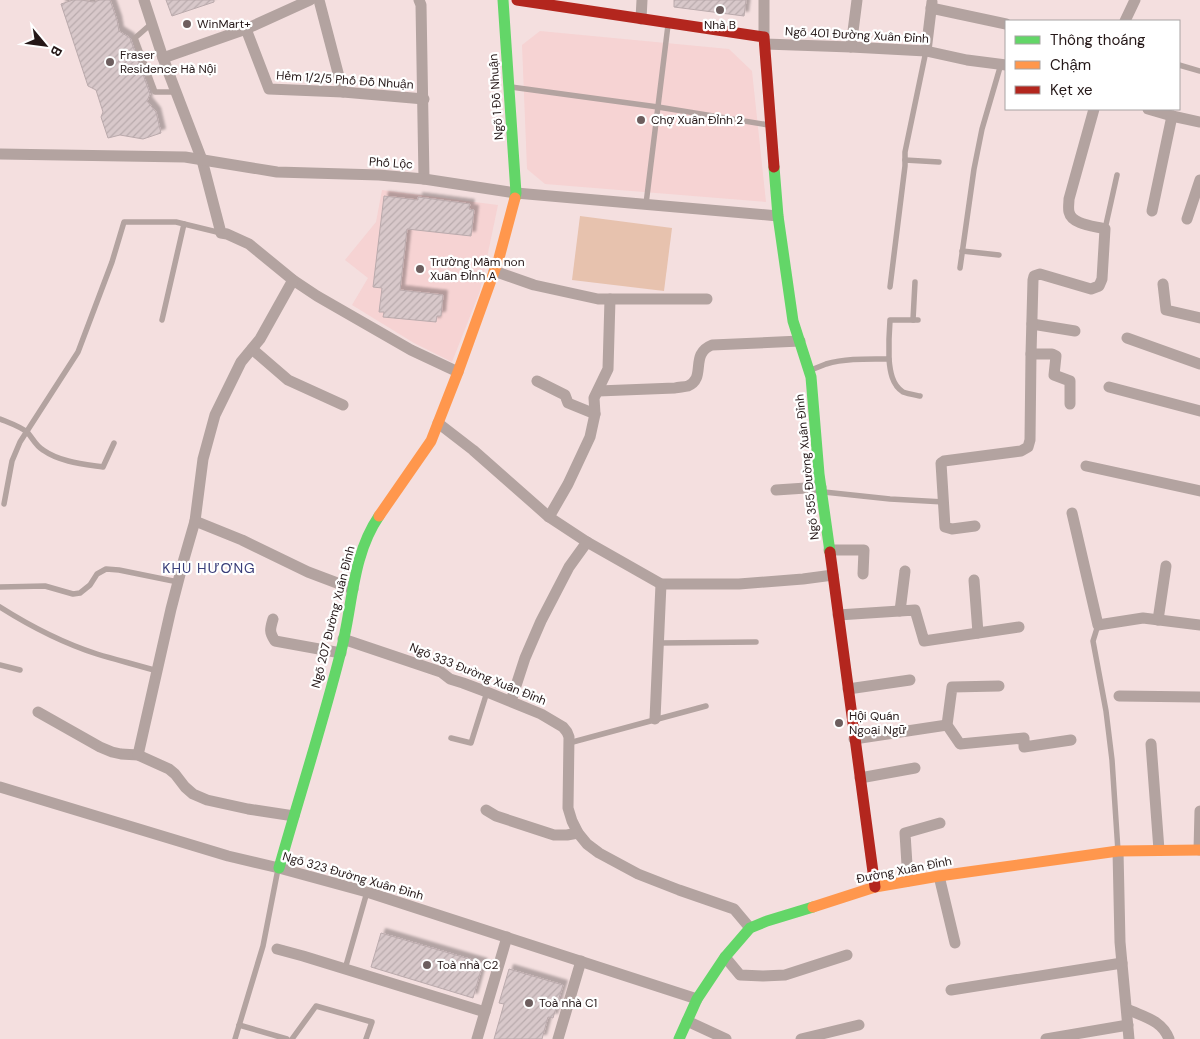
<svg xmlns="http://www.w3.org/2000/svg" width="1200" height="1039" font-family="'DM Sans',sans-serif">
<defs>
<pattern id="building-hatch" width="6" height="6" patternUnits="userSpaceOnUse" patternTransform="scale(1.25)"><rect width="6" height="6" fill="#d8c8ca"/><path d="M-1 1l2-2M0 6l6-6M5 7l2-2" fill="none" stroke="#b9abad"/></pattern>
<filter id="shadow"><feDropShadow dx="4.5" dy="-4.5" stdDeviation="1" flood-color="#0004"/></filter>
</defs>
<rect width="100%" height="100%" fill="#f4dfdf"/>
<!-- built -->
<g fill="#f6d3d3">
<path d="M 540,31 L 729,49 L 752,71 L 766,202 L 545,184 L 527,169 L 522,45 Z"/>
<path d="M 382,190 L 498,205 L 480,291 L 452,362 L 414,343 L 352,305 L 368,278 L 345,260 L 376,222 Z"/>
</g>
<!-- green -->
<path fill="#e7c2ae" d="M 580,216 L 672,228 L 664,291 L 572,280 Z"/>
<!-- building -->
<g fill="url(#building-hatch)" stroke="#baaaac" filter="url(#shadow)">
<path d="M 73,0 L 81,0 L 93,2 L 100,0 L 110,0 L 117,20 L 119,31 L 130,38 L 150,94 L 147,101 L 156,112 L 161,133 L 143,139 L 120,135 L 108,138 L 101,117 L 103,112 L 96,90 L 88,86 L 61,4 Z"/>
<path d="M 166,0 L 214,0 L 214,2 L 172,16 Z"/>
<path d="M 674,0 L 746,0 L 744,16 L 674,7 Z"/>
<path d="M 384,196 L 418,200 L 418,197 L 470,204 L 469,209 L 474,210 L 471,236 L 407,229 L 400,290 L 443,295 L 441,316 L 437,316 L 436,322 L 383,317 L 384,312 L 379,312 L 382,288 L 373,287 Z"/>
<path d="M 381,933 L 483,963 L 473,998 L 371,967 Z"/>
<path d="M 509,969 L 563,985 L 553,1018 L 548,1017 L 542,1039 L 494,1039 L 504,1004 L 499,1003 Z"/>
</g>
<g fill="none" stroke-linecap="round" stroke-linejoin="round">
<!-- lane -->
<g stroke="#b3a3a0" stroke-width="5.5">
<path d="M 151,24 L 135,38 L 155,92 L 176,92"/>
<path d="M 1179,65 L 1200,71"/>
<path d="M 511,87 L 658,107 L 769,125"/>
<path d="M 905,160 L 939,162"/>
<path d="M 646,204 L 668,25"/>
<path d="M 1105,229 L 1117,175"/>
<path d="M 962,251 L 999,255"/>
<path d="M 960,268 L 974,169 L 982,129 L 1001,64"/>
<path d="M 890,287 L 905,166 L 905,152 L 926,51"/>
<path d="M 162,320 L 184,224"/>
<path d="M 913,320 L 915,282"/>
<path d="M 889,359 L 889,339 L 890,320 L 918,320"/>
<path d="M 811,370 C 816,368 821,366 826,364 C 846,358 868,359 889,359 C 890,371 892,385 903,392 C 908,394 915,395 920,396"/>
<path d="M 0,419 C 7,422 22,427 28,433 C 33,439 36,446 43,450 C 60,462 83,464 103,467 L 114,443"/>
<path d="M 824,492 L 890,499 L 944,502"/>
<path d="M 4,504 L 12,461 L 20,442 L 78,352 L 112,262 L 124,222 L 176,222 L 221,233"/>
<path d="M 0,587 L 45,586 L 73,594 L 80,593 L 90,585 L 97,574 L 106,569 L 119,570 L 178,582"/>
<path d="M 0,607 C 30,626 63,643 97,654 C 117,660 137,665 157,671"/>
<path d="M 1098,625 L 1093,641 L 1106,711 L 1112,760 L 1118,851"/>
<path d="M 659,643 L 756,642"/>
<path d="M 0,665 L 20,670"/>
<path d="M 451,738 L 471,743 L 487,692"/>
<path d="M 569,743 L 706,706"/>
<path d="M 345,969 L 367,892"/>
<path d="M 239,1025 L 287,1039"/>
<path d="M 235,1039 L 263,946 L 278,869"/>
<path d="M 292,1039 L 316,1006 L 372,1022 L 366,1039"/>
</g>
<!-- street -->
<g stroke="#b3a3a0" stroke-width="11">
<path d="M 144,0 L 163,58 L 202,160 L 221,233 L 227,234 L 249,244 L 293,280 L 317,296 L 411,350 L 458,372"/>
<path d="M 319,0 L 343,92"/>
<path d="M 419,0 L 421,5 L 424,179"/>
<path d="M 764,0 L 764,37"/>
<path d="M 931,8 L 1006,24"/>
<path d="M 641,19 L 642,0"/>
<path d="M 1125,21 L 1135,0"/>
<path d="M 246,29 L 269,89 L 343,92 L 424,99"/>
<path d="M 765,44 L 851,47 L 926,51 L 967,60 L 1006,65"/>
<path d="M 851,47 L 857,0"/>
<path d="M 926,51 L 932,2"/>
<path d="M 163,58 L 246,29 L 310,0"/>
<path d="M 1148,109 L 1172,116 L 1200,122"/>
<path d="M 0,154 L 185,157 L 277,172 L 379,175 L 424,179 L 516,193 L 778,216"/>
<path d="M 1152,211 L 1172,116"/>
<path d="M 1187,219 L 1200,180"/>
<path d="M 494,271 L 534,285 L 598,299 L 707,299"/>
<path d="M 1163,284 L 1166,310 L 1200,318"/>
<path d="M 1032,324 L 1075,331"/>
<path d="M 1127,338 L 1200,364"/>
<path d="M 252,349 L 288,380 L 343,405"/>
<path d="M 1031,354 L 1052,354 L 1056,356 L 1054,375 L 1070,381 L 1070,404"/>
<path d="M 537,381 L 565,395 L 568,403 L 595,414"/>
<path d="M 1109,387 L 1200,411"/>
<path d="M 598,391 L 675,388 C 679,387 684,387 688,386 C 707,378 689,354 712,345 L 800,341"/>
<path d="M 438,423 L 473,450 L 549,517 L 587,542 L 661,584 L 739,584 L 803,579 L 833,575"/>
<path d="M 1086,466 L 1200,491"/>
<path d="M 776,490 L 821,487"/>
<path d="M 1072,513 L 1098,625 L 1143,618 L 1200,625"/>
<path d="M 549,517 L 568,484 L 590,437 L 595,414 L 594,398 L 608,369 L 610,299"/>
<path d="M 195,521 L 242,540 L 308,572 L 353,589"/>
<path d="M 975,526 L 952,529 L 945,527 L 941,463 L 944,461 L 1021,451 L 1028,447 L 1030,440 L 1031,354 L 1033,280 L 1034,276 L 1040,274 L 1091,289 L 1099,286 L 1102,279 L 1105,229 C 1095,226 1072,225 1069,212 C 1068,208 1069,203 1069,199 L 1094,109"/>
<path d="M 829,550 L 864,550 L 863,574"/>
<path d="M 974,580 L 978,633"/>
<path d="M 900,611 L 905,571"/>
<path d="M 838,615 L 915,610 L 924,641 L 1019,627"/>
<path d="M 273,619 C 270,629 269,632 275,641 L 341,653"/>
<path d="M 1158,620 L 1166,566"/>
<path d="M 343,639 L 435,670 L 441,672 L 450,679 L 463,683 L 487,692 L 541,714 L 563,727 L 567,732 L 569,737 L 568,808 L 572,821 L 578,833 L 587,844 L 599,853 L 638,874 L 679,890 L 734,909 L 750,928"/>
<path d="M 999,686 L 952,687 L 947,725 L 960,744 L 1024,738 L 1024,747 L 1071,740"/>
<path d="M 848,689 L 910,680"/>
<path d="M 1119,696 L 1200,697"/>
<path d="M 511,701 L 525,658 L 541,621 L 569,567 L 587,542"/>
<path d="M 38,712 L 100,747 L 112,752 L 121,754 L 138,755 L 169,769 L 175,774 L 185,787 L 193,794 L 207,800 L 248,809 L 294,816"/>
<path d="M 655,719 L 661,584"/>
<path d="M 854,739 L 947,725"/>
<path d="M 1151,744 L 1159,850"/>
<path d="M 138,755 L 171,609 L 184,559 L 195,521 L 203,459 L 215,415 L 241,362 L 260,339 L 293,280"/>
<path d="M 860,778 L 915,768"/>
<path d="M 0,787 L 228,856 L 279,868 L 367,892 L 697,999"/>
<path d="M 486,810 L 496,816 L 554,835 L 567,835 L 578,833"/>
<path d="M 1199,850 L 1200,811"/>
<path d="M 1118,851 L 1120,942 L 1129,1039"/>
<path d="M 939,876 L 955,943"/>
<path d="M 908,881 L 905,833 L 940,823"/>
<path d="M 277,949 L 303,956 L 485,1012"/>
<path d="M 725,957 L 740,975 L 763,976 L 785,975 L 847,955"/>
<path d="M 951,990 L 1122,963"/>
<path d="M 1127,1009 C 1144,1017 1162,1020 1169,1039"/>
<path d="M 687,1021 L 726,1039"/>
<path d="M 477,1039 L 507,937"/>
<path d="M 558,1039 L 581,961"/>
<path d="M 801,1039 L 859,1025"/>
<path d="M 1046,1039 L 1128,1025"/>
</g>
<!-- fast -->
<g stroke="#63d668" stroke-width="11">
<path d="M 503,0 L 516,193 L 515,198"/>
<path d="M 774,167 L 778,216 L 793,321 L 811,377 L 819,474 L 830,552"/>
<path d="M 279,868 C 299,797 322,726 340,655 C 353,608 351,557 379,516"/>
<path d="M 679,1039 L 697,999 L 725,957 L 750,928 L 767,921 L 813,907"/>
</g>
<!-- slow -->
<g stroke="#ff974d" stroke-width="11">
<path d="M 379,516 L 431,441 L 458,372 L 499,258 L 515,198"/>
<path d="M 813,907 L 875,887 L 939,876 L 1118,851 L 1200,850"/>
</g>
<!-- jam -->
<g stroke="#b3261e" stroke-width="11">
<path d="M 517,0 L 764,37 L 774,167"/>
<path d="M 830,552 L 875,887"/>
</g>
</g>
<!-- markers -->
<g fill="#6d5e5e" stroke="#fff" stroke-width="2">
<circle cx="720" cy="10" r="5"/>
<circle cx="187" cy="24" r="5"/>
<circle cx="110" cy="62" r="5"/>
<circle cx="641" cy="120" r="5"/>
<circle cx="420" cy="269" r="5"/>
<circle cx="839" cy="723" r="5"/>
<circle cx="427" cy="965" r="5"/>
<circle cx="529" cy="1003" r="5"/>
</g>
<g text-anchor="middle" dominant-baseline="central" stroke-width="4.5" stroke-linejoin="round" paint-order="stroke">
<!-- poi labels -->
<g font-size="12" fill="#251818" stroke="#fff" text-anchor="start">
<text x="197" y="24">WinMart+</text>
<text x="720" y="25" text-anchor="middle">Nhà B</text>
<text x="120" y="55">Fraser<tspan x="120" dy="14">Residence Hà Nội</tspan></text>
<text x="651" y="120">Chợ Xuân Đỉnh 2</text>
<text x="430" y="262">Trường Mầm non<tspan x="430" dy="14">Xuân Đỉnh A</tspan></text>
<text x="849" y="716">Hội Quán<tspan x="849" dy="14">Ngoại Ngữ</tspan></text>
<text x="437" y="965">Toà nhà C2</text>
<text x="539" y="1003">Toà nhà C1</text>
</g>
<!-- street labels -->
<g font-size="12" fill="#251818" stroke="#fff">
<text transform="translate(857 35) rotate(3)">Ngõ 401 Đường Xuân Đỉnh</text>
<text transform="translate(345 80) rotate(4)">Hẻm 1/2/5 Phố Đỗ Nhuận</text>
<text transform="translate(496 97) rotate(-94)">Ngõ 1 Đỗ Nhuận</text>
<text transform="translate(391 163) rotate(4)">Phố Lộc</text>
<text transform="translate(807 467) rotate(-96)">Ngõ 355 Đường Xuân Đỉnh</text>
<text transform="translate(333 617) rotate(-76)">Ngõ 207 Đường Xuân Đỉnh</text>
<text transform="translate(478 674) rotate(22)">Ngõ 333 Đường Xuân Đỉnh</text>
<text transform="translate(904 870) rotate(-11)">Đường Xuân Đỉnh</text>
<text transform="translate(353 876) rotate(16)">Ngõ 323 Đường Xuân Đỉnh</text>
</g>
<!-- neighbourhood labels -->
<g font-size="14" letter-spacing="1" fill="#383d79" stroke="#fff">
<text x="209" y="568">KHU HƯƠNG</text>
</g>
</g>
<!-- legend -->
<rect x="1005" y="20" width="175" height="90" fill="#ffffff" stroke="#a8a3a3"/>
<rect x="1015" y="36" width="25" height="8" fill="#63d668" stroke="#a8a3a3"/>
<text x="1050" y="45" font-size="15" fill="#251818">Thông thoáng</text>
<rect x="1015" y="61" width="25" height="8" fill="#ff974d" stroke="#a8a3a3"/>
<text x="1050" y="70" font-size="15" fill="#251818">Chậm</text>
<rect x="1015" y="86" width="25" height="8" fill="#b3261e" stroke="#a8a3a3"/>
<text x="1050" y="95" font-size="15" fill="#251818">Kẹt xe</text>
<!-- north arrow -->
<g transform="translate(45 45) rotate(119)" stroke="#ffffff" stroke-width="4" paint-order="stroke">
<path d="M0-4L9 19L0 12L-9 19Z" fill="#251818"/>
<text y="-8" font-size="14" font-weight="bold" text-anchor="middle" fill="#251818">B</text>
</g>
</svg>
